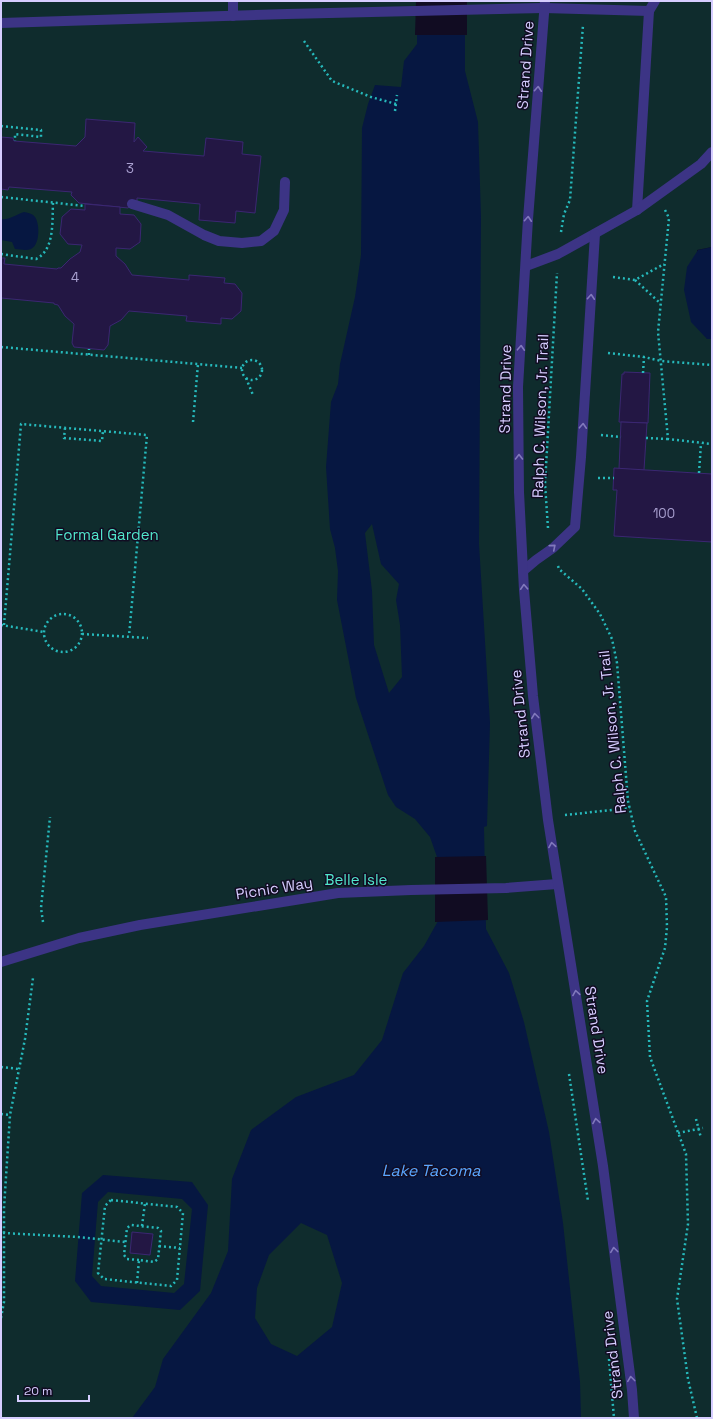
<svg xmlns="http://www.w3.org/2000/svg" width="713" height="1419" font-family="'Space Grotesk',sans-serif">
<rect width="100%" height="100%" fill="#110c22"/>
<!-- green -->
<path fill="#0f2c2d" d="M 1,1 L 712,1 L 712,247 L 697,250 L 707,339 L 712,339 L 712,1418 L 1,1418 Z"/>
<!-- water -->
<g fill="#061741" fill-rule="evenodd">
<path d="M 465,1 L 465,71 L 478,122 L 481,217 L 479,544 L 490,723 L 487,826 L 484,827 L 486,929 L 509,973 L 524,1022 L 549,1132 L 563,1223 L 580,1382 L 581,1418 L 132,1418 L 155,1387 L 163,1359 L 211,1293 L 228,1251 L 232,1179 L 251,1130 L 296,1097 L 354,1075 L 382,1040 L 403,973 L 424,946 L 438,921 L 437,857 L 430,837 L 415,819 L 396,807 L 388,795 L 356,698 L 337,600 L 338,571 L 335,548 L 330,529 L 326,467 L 331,402 L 338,384 L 340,364 L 355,297 L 361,255 L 362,128 L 368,104 L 375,85 L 401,87 L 404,61 L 417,44 L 417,35 ZM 372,524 L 381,564 L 399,584 L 396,600 L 400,625 L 402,677 L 389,693 L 374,645 L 372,591 L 365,533 ZM 301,1223 L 327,1235 L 342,1283 L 332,1327 L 297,1356 L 271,1344 L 255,1318 L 257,1288 L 269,1255 Z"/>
<path d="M 24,212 C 29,213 33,214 35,217 C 40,224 40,245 31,249 C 26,251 20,249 15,249 L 12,242 L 1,240 L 1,219 C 10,220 15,215 24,212 Z"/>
<path d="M 712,247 L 712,339 L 707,339 L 691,322 L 684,290 L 687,267 L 698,250 Z"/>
<path d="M 103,1175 L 192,1182 L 208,1205 L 200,1291 L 180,1310 L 91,1302 L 75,1281 L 82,1193 ZM 108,1192 L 182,1199 L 192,1209 L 184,1284 L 174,1293 L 101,1286 L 92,1276 L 98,1202 Z"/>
</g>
<!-- pier -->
<g fill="#110c22">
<path d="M 416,1 L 467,1 L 467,35 L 415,35 Z"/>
<path d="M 486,856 L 488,920 L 435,922 L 435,857 Z"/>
</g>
<!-- building -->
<g fill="#231744" stroke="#3b2772">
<path d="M 86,119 L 135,123 L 134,142 L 138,137 L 147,147 L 143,151 L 204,156 L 206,138 L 243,142 L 242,154 L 261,156 L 255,213 L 236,211 L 235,223 L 199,220 L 200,204 L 137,198 L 137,201 L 128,208 L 79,203 L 71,195 L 72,192 L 9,187 L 8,190 L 1,189 L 1,137 L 13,138 L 14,141 L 76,146 L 85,137 Z"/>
<path d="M 85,204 L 120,207 L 120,214 L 134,215 L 141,224 L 140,242 L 130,249 L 116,248 L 116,256 L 125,264 L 132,275 L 189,280 L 189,275 L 225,278 L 224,283 L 235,284 L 242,293 L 241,311 L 232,319 L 221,318 L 221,324 L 186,321 L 187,316 L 129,311 L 121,320 L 110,326 L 108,345 L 104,350 L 74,347 L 72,343 L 74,324 L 65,316 L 58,305 L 54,304 L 54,303 L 1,298 L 1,258 L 5,258 L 4,264 L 57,269 L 58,268 L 61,268 L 70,259 L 80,252 L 82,245 L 68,244 L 60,234 L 62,217 L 71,209 L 85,210 Z"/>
<path d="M 624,372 L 650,373 L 648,423 L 619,422 L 622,374 L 624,374 Z"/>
<path d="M 621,422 L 647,423 L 644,470 L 619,469 Z"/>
<path d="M 614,468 L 712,474 L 712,542 L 614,536 L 617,490 L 613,490 Z"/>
<path d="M 132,1232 L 153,1234 L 150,1255 L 130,1253 Z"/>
</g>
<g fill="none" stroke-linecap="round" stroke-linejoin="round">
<!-- path -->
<g stroke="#26b9bb" stroke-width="2.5" stroke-dasharray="2 3" stroke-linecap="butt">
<path d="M 304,41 L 332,81 L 371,97 L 396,104"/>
<path d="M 395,111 L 397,95"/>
<path d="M 1,126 L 41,130 L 41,137 L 15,134 L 15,141"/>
<path d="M 1,197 L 85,206"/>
<path d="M 665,210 L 669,218 L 658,332 L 668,439 L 712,444"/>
<path d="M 561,232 L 564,214 L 570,200 L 583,25"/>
<path d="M 1,254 L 36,259 C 55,250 52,221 53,203"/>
<path d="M 613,277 L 635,280 L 664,264"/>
<path d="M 635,280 L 660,303"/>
<path d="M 1,347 L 243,368"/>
<path d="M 608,353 L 644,357 L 661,361 L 712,365"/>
<path d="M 89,355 L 89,349"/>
<circle cx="252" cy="370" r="10"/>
<path d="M 643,373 L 644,357"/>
<path d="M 246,378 L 253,395"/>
<path d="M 193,422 L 198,364"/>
<path d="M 65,428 L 64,438 L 102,441 L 103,431"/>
<path d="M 601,435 L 621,437"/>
<path d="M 646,438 L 668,439"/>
<path d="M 699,473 L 701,443"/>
<path d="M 598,478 L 614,478"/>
<path d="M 548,528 L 545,484 L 557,273"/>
<path d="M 558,566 L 559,569 L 582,589 L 600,614 L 612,639 L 617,663 L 628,801 L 635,831 L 666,897 L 667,927 L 665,948 L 647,1001 L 650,1057 L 686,1154 L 688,1224 L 677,1299 L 688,1379 L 697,1418"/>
<circle cx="63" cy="633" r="19"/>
<path d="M 1,625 L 44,632"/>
<path d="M 4,625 L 21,424 L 147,435 L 129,636"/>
<path d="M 82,634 L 148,638"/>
<path d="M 565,815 L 630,808"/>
<path d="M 43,922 L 41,908 L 50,817"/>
<path d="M 1,1067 L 19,1069"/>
<path d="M 569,1074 L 588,1201"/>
<path d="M 1,1114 L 10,1115"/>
<path d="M 696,1119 L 701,1138"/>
<path d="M 678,1133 L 703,1128"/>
<path d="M 111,1200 L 177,1207 L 183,1213 L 177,1280 L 171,1286 L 104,1279 L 98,1273 L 105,1206 Z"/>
<path d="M 142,1226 L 145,1203"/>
<path d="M 3,1233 L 78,1237 L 125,1242"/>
<path d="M 159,1246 L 180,1248"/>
<path d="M 137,1283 L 139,1260 L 154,1262 L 158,1259 L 161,1231 L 158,1228 L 131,1225 L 127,1228 L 124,1255 L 127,1259 L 139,1260"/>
<path d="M 1,1318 L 4,1302 L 4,1208 L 10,1115 L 25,1039 L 33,978"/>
<path d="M 609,1359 L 614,1418"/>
</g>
<!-- service -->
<g stroke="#3c3485" stroke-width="10">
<path d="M 233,1 L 233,16"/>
<path d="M 544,8 L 649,11"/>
<path d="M 132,204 L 168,215 L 204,235 L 219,241 L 242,243 L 261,241 L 274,231 L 284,210 L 285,182"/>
<path d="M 637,210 L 649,11 L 655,1"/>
<path d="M 526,266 L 558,254 L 637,210 L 701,164 L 712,152"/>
<path d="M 523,571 L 536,560 L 553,548 L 575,527 L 581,457 L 595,234"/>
</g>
<!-- minor -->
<g stroke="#3c3485" stroke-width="10">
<path d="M 1,23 L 287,14 L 544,8"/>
<path d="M 1,962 L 79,938 L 140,925 L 338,893 L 411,890 L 506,888 L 557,884"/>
</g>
<!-- tertiary -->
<path stroke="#3c3485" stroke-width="10" d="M 545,1 L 528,219 L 518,387 L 519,492 L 524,590 L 533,696 L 548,820 L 603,1166 L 632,1390 L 634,1418"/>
</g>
<!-- one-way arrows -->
<defs><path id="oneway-chevron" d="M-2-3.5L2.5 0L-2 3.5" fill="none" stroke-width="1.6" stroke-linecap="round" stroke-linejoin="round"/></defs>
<g stroke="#8179bc">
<use href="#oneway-chevron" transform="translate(538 89) rotate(-86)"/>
<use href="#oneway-chevron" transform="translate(528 219) rotate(-86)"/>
<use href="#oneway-chevron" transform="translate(591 297) rotate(-86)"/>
<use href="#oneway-chevron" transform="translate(521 348) rotate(-87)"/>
<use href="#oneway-chevron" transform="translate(583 426) rotate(-87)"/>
<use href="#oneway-chevron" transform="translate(519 457) rotate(-90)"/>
<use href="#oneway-chevron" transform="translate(553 547) rotate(-40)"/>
<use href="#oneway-chevron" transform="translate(524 587) rotate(-93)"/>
<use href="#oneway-chevron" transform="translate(535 716) rotate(-97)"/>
<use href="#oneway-chevron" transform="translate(552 845) rotate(-99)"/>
<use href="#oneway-chevron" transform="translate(576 993) rotate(-99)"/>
<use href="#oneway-chevron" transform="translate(596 1121) rotate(-99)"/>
<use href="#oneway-chevron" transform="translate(614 1250) rotate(-97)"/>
<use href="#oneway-chevron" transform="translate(631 1379) rotate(-97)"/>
</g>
<g text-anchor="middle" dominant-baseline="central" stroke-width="3" stroke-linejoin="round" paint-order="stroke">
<!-- number labels -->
<g font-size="13" fill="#a9a0d0">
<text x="130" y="168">3</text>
<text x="75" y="277">4</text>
<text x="664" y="513">100</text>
</g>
<!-- street labels -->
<g font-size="15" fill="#d6cdff" stroke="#110c22">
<text transform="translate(525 65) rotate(-86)">Strand Drive</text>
<text transform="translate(505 389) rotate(-89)">Strand Drive</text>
<text transform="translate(540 416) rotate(-88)">Ralph C. Wilson, Jr. Trail</text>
<text transform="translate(520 714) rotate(-96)">Strand Drive</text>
<text transform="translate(612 732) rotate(-96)">Ralph C. Wilson, Jr. Trail</text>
<text transform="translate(274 888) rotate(-9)">Picnic Way</text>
<text transform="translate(597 1030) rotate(81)">Strand Drive</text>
<text transform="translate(612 1355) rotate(-97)">Strand Drive</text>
</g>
<!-- park labels -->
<g font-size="15" fill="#51e7cc" stroke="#110c22">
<text x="107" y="534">Formal Garden</text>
<text x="356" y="879">Belle Isle</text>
</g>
<!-- water labels -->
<g font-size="16" font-style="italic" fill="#5ba7ff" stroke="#110c22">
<text x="431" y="1170">Lake Tacoma</text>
</g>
</g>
<!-- border -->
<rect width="713" height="1419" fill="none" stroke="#d6cdff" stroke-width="4"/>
<!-- scale -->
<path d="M18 1395v6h71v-6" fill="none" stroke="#d6cdff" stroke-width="2"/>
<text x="24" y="1395" font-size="12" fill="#d6cdff" stroke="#110c22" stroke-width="3" paint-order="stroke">20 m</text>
</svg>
